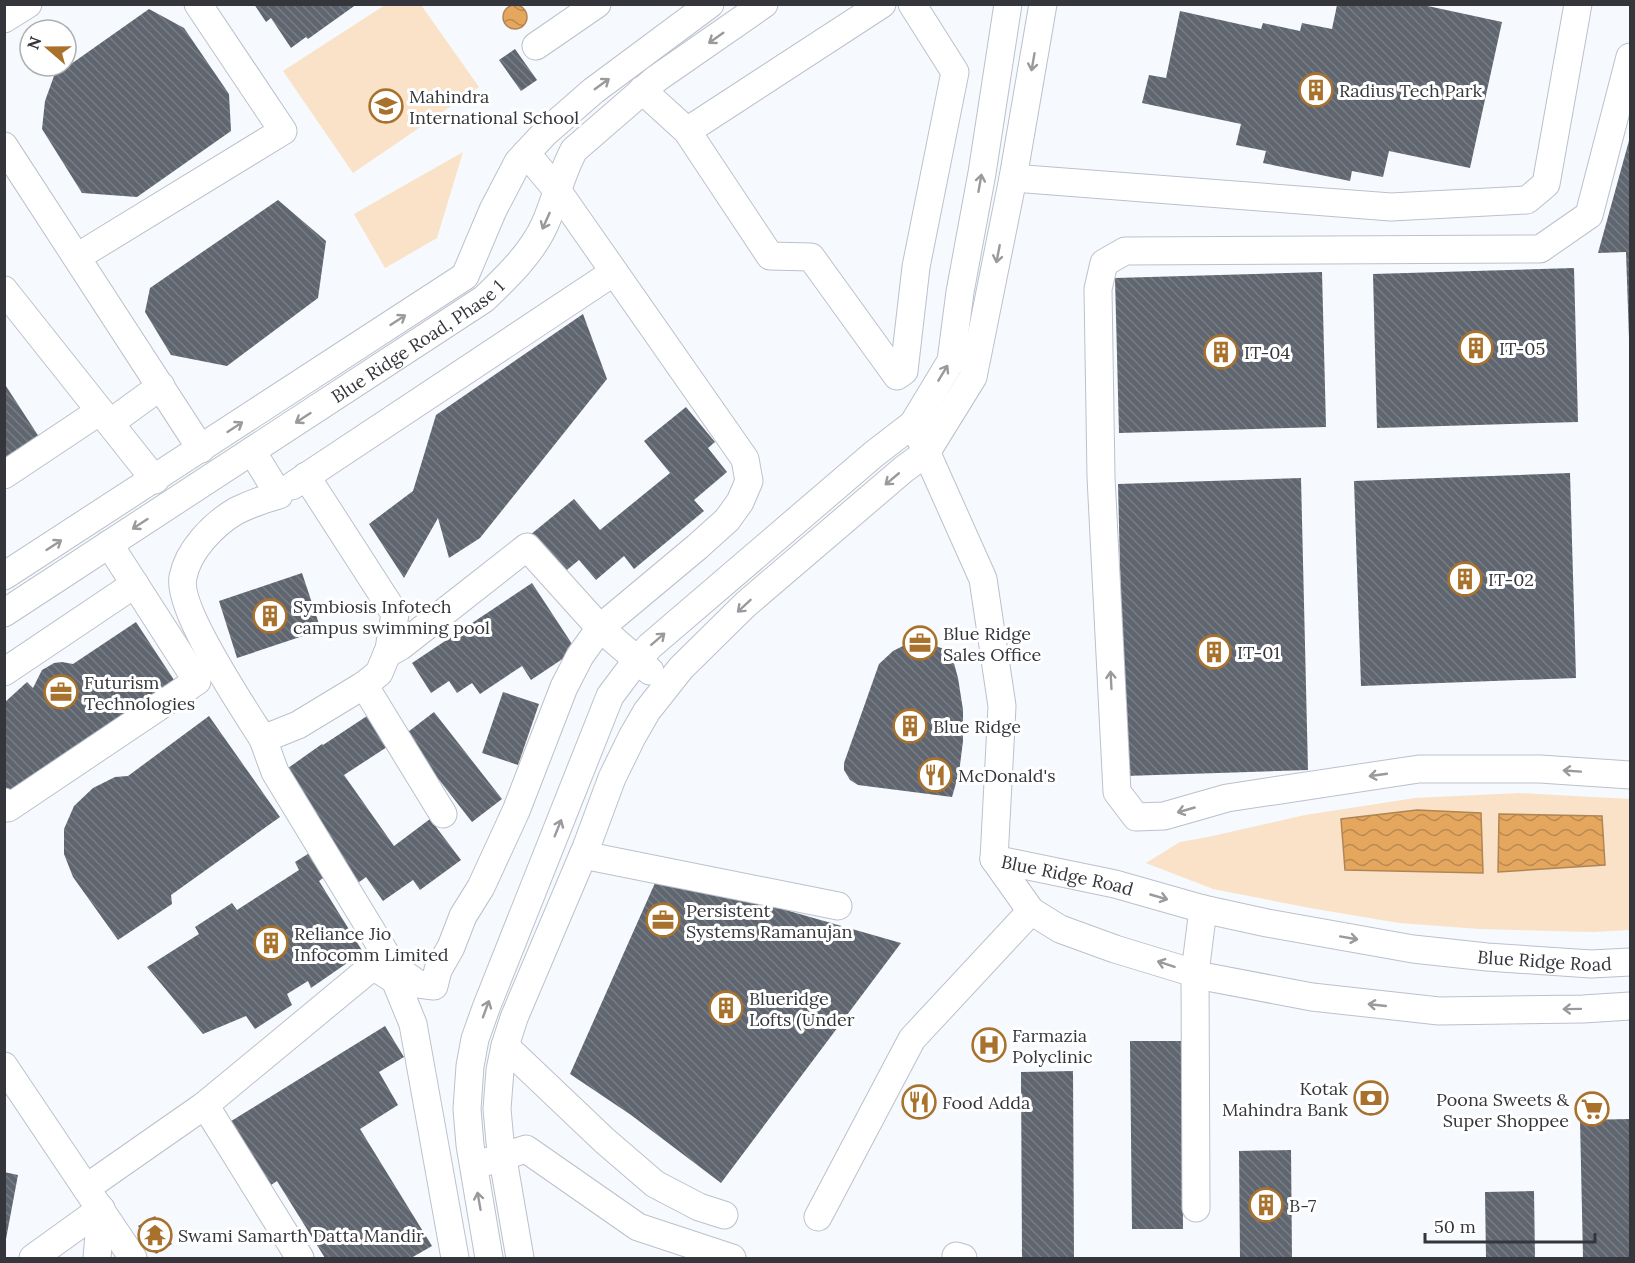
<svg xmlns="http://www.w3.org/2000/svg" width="1635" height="1263" font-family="Lora,serif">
<defs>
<pattern id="water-waves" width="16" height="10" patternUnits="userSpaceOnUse" patternTransform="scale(1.5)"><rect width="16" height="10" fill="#e5a75e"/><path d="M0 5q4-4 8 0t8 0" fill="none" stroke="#ba894f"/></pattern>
<pattern id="building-back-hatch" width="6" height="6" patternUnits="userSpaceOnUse" patternTransform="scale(1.5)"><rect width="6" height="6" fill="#60666f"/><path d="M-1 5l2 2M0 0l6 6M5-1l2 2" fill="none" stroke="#787d84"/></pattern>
</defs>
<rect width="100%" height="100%" fill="#f6f9fd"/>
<!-- green -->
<g fill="#fae2c8">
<path d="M 385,5 L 421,5 L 479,87 L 353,173 L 283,71 Z"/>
<path d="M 463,152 L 437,238 L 385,268 L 354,214 Z"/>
<path d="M 1519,793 L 1630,799 L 1630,930 L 1593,932 L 1480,929 L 1399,923 L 1310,908 L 1213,889 L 1146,863 L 1180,842 L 1208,837 L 1305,815 L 1415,798 Z"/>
</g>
<!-- water -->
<g fill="url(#water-waves)" stroke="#b08554" stroke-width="1.5">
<circle cx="515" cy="17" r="12"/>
<path d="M 1417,810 L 1481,813 L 1483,873 L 1345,870 L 1341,819 Z"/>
<path d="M 1499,814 L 1602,816 L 1605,865 L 1498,872 Z"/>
</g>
<!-- building -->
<g fill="url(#building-back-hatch)">
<path d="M 254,4 L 357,4 L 308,39 L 306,37 L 291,48 L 271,18 L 266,22 Z"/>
<path d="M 1337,5 L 1423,5 L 1502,22 L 1470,168 L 1389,151 L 1383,177 L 1352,171 L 1350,181 L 1263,163 L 1266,151 L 1236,145 L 1241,124 L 1142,103 L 1149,75 L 1166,78 L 1180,11 L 1261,29 L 1263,23 L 1300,31 L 1302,23 L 1332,29 Z"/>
<path d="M 149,9 L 184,28 L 229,94 L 231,131 L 137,197 L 82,193 L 42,129 L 45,101 L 54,76 Z"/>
<path d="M 515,49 L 537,80 L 521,91 L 499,60 Z"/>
<path d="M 1630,137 L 1630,338 L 1629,338 L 1626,252 L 1598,253 Z"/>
<path d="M 278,200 L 326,241 L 318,298 L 227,366 L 171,355 L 145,312 L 150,288 Z"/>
<path d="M 1574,268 L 1578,422 L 1377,428 L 1373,274 Z"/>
<path d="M 1322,272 L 1326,427 L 1119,433 L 1115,278 Z"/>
<path d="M 583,314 L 607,379 L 480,538 L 449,558 L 438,518 L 404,578 L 369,524 L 413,491 L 436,415 Z"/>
<path d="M 4,383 L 43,443 L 4,468 Z"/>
<path d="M 686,407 L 715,442 L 708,448 L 727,472 L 694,500 L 704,511 L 634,569 L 624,556 L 596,580 L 579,560 L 562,574 L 530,535 L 574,499 L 600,530 L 670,473 L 644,441 Z"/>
<path d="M 1570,473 L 1576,678 L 1361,686 L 1354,481 Z"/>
<path d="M 1301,478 L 1308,770 L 1125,776 L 1118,484 Z"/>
<path d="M 302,573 L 321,630 L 237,658 L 219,601 Z"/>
<path d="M 532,583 L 576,650 L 531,680 L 522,666 L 480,694 L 472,683 L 457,693 L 449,681 L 431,693 L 412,663 Z"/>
<path d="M 136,622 L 178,686 L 12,798 L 4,788 L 4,703 L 27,682 L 33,688 L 42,670 L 49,666 L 54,663 L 62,662 L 73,664 Z"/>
<path d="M 921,641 L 947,650 L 952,656 L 958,678 L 963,710 L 963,741 L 959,773 L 952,797 L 858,785 L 850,780 L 844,770 L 844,763 L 879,664 L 893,651 L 911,642 Z"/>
<path d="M 503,692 L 539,704 L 518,765 L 482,753 Z"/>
<path d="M 434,712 L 502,799 L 472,822 L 404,735 Z"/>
<path d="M 209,716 L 280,817 L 171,895 L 172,904 L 118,940 L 73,877 L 64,854 L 64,829 L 74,806 L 93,788 L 115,777 L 128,776 Z"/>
<path d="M 367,716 L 387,747 L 344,775 L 394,846 L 430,819 L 461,860 L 420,890 L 413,880 L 383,901 L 366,877 L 358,883 L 281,773 L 322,744 L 323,745 Z"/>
<path d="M 311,852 L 326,876 L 319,881 L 363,952 L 311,988 L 308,981 L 287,994 L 292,1005 L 255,1029 L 246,1016 L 203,1034 L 147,967 L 199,934 L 195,927 L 232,903 L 237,910 L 299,870 L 295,862 Z"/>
<path d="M 659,874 L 901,943 L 721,1183 L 631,1115 L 570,1074 Z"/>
<path d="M 385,1026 L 404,1057 L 379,1072 L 398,1105 L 360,1129 L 432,1246 L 411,1258 L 325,1258 L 277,1181 L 268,1187 L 228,1123 Z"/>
<path d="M 1130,1041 L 1182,1041 L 1183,1229 L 1132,1229 Z"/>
<path d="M 1073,1071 L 1074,1258 L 1022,1258 L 1021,1072 Z"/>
<path d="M 1630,1119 L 1630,1258 L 1583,1258 L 1580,1120 Z"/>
<path d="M 1291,1150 L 1292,1258 L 1240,1258 L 1239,1151 Z"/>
<path d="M 4,1172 L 18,1175 L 6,1239 L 4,1238 Z"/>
<path d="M 1534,1191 L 1535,1258 L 1486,1258 L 1485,1192 Z"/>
<path d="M 155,1216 L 172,1244 L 156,1254 L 138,1226 Z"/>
</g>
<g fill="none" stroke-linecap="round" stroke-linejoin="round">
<defs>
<g id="minor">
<path d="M 4,19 L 28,4"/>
<path d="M 536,46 L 597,4"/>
<path d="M 1630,57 L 1589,215 L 1540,249 L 1125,251 L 1104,263 L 1098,289 L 1101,477 L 1117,792 L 1136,817 L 1164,816 L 1227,798 L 1419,769 L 1540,769 L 1630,775"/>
<path d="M 642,90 L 687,131 L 770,256 L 811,257 L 897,376 L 904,371 L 916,267 L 955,72 L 912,4"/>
<path d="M 687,131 L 882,4"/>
<path d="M 4,146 L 201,449"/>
<path d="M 526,153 L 557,190 L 745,459 L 749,481 L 740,502 L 727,520 L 697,547 L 600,628 L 650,671"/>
<path d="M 1013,178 L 1391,207 L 1527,200 L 1546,184 L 1578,4"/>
<path d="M 77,257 L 283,131 L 198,4"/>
<path d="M 4,290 L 155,480"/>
<path d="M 110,423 L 161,386"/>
<path d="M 920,438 L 983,579 L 1002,706 L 994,859"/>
<path d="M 252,451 L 279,495 C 264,499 250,504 236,511 C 214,524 188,550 183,577 C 176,608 244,709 263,739 L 298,725 L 364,685 L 379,673 L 389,649 L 395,614 L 306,476"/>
<path d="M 4,475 L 100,411"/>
<path d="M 292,486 L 614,272"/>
<path d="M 4,576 L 465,276 L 493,210 L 518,162 L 545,133 L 593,91 L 710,4"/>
<path id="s1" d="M 4,613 L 484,299 C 507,277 532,253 545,224 C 556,199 561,174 574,150 L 656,79 L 764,4"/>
<path d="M 4,672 L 135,584"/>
<path d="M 364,685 L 443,814"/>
<path d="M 263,739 L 275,772 L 393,966 L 418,984 L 434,986 L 438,970 L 451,947 L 463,916 L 481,887 L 516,811 L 564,687 L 580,656 L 600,628 L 527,547 L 401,646 L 387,654"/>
<path d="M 4,802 L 8,808 L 197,681 L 109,544"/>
<path d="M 583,855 L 838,906"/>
<path d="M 994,859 L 1031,911 L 1060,929 L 1115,949 L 1207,977 L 1312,997 L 1439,1011 L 1583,1009 L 1630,1006"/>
<path id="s2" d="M 994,859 L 1115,884 L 1203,909 L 1267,923 L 1413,949 L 1487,957 L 1591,964 L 1630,962"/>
<path d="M 505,1046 L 605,1141 L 655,1184 L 699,1207 L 724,1215"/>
<path d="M 4,1066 L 133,1258"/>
<path d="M 205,1105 L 300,1258"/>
<path d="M 486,1162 L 526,1149 L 638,1227 L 732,1258"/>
<path d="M 86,1188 L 205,1105 L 373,966 L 395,980 L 413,1024 L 455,1258"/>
<path d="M 1196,1208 L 1195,973 L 1203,909"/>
<path d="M 818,1217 L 912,1039 L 1031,911"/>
<path d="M 956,1256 L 963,1258"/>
<path d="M 33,1258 L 101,1209"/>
<path d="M 97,1258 L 101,1209"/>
<path d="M 489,1258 L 470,1145 L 467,1109 L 470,1066 L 475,1039 L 486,1008 L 610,696 L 637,660 L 650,646 L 874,454 L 913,424 L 951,361 L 960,292 L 982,173 L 1008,4"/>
<path d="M 520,1258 L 500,1142 L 497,1109 L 500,1070 L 505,1046 L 514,1018 L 586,848 L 612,778 L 632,737 L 647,711 L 681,668 L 746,604 L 904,469 L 926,453 L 973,377 L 1013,178 L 1043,4"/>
</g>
</defs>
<!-- minor casing -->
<use href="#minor" stroke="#bbc1cb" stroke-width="29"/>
<!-- minor -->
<use href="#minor" stroke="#fff" stroke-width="27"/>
</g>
<!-- one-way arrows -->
<defs><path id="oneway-shaft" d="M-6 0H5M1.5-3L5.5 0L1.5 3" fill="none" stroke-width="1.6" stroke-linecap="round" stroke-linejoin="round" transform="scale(1.5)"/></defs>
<g stroke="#9a9a9d">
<use href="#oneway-shaft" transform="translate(716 38) rotate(145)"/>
<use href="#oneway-shaft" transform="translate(1033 62) rotate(100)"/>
<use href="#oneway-shaft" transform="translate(602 84) rotate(-36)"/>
<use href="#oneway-shaft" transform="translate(980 183) rotate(-80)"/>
<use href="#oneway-shaft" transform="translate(546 221) rotate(114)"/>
<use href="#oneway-shaft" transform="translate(998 254) rotate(101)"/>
<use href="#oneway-shaft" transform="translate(398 320) rotate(-33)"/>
<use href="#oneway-shaft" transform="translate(943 373) rotate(-59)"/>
<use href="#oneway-shaft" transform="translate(303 418) rotate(147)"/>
<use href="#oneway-shaft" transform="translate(235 427) rotate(-33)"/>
<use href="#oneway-shaft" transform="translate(892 479) rotate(140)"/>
<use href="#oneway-shaft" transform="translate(140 524) rotate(147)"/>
<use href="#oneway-shaft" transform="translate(54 545) rotate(-33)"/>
<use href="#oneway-shaft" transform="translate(744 606) rotate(137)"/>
<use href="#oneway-shaft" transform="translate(658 639) rotate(-41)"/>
<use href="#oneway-shaft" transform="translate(1111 680) rotate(-93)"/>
<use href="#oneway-shaft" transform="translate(1572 771) rotate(-176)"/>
<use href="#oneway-shaft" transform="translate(1378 775) rotate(172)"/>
<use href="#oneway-shaft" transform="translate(1186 810) rotate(164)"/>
<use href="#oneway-shaft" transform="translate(558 828) rotate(-68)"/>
<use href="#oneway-shaft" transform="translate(1159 897) rotate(16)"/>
<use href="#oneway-shaft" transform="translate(1349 938) rotate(10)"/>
<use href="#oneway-shaft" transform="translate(1166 964) rotate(-162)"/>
<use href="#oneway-shaft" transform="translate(1377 1005) rotate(-174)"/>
<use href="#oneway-shaft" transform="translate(486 1009) rotate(-70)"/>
<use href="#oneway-shaft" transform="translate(1572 1009) rotate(179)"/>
<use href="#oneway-shaft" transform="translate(479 1201) rotate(-100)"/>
</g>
<!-- icons -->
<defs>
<symbol id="building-ring" viewBox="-11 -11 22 22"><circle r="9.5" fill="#fff" stroke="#a8712c" stroke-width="1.5"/><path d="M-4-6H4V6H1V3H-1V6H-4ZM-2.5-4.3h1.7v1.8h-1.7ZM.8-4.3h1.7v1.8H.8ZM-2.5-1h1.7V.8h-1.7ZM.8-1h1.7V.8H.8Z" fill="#a8712c"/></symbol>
<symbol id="school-ring" viewBox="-11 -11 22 22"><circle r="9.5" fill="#fff" stroke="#a8712c" stroke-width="1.5"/><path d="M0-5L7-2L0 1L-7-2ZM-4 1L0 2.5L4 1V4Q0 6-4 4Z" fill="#a8712c"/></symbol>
<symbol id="office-ring" viewBox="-11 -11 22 22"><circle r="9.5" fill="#fff" stroke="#a8712c" stroke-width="1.5"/><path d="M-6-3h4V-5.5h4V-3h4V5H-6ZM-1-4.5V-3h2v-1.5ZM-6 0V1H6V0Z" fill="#a8712c"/></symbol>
<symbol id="restaurant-ring" viewBox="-11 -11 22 22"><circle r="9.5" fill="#fff" stroke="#a8712c" stroke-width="1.5"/><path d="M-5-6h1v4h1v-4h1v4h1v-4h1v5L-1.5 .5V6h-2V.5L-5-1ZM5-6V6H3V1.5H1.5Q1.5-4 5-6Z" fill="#a8712c"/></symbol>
<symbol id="hospital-ring" viewBox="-11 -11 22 22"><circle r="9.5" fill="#fff" stroke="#a8712c" stroke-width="1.5"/><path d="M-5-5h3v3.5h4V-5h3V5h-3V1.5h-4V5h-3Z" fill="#a8712c"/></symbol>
<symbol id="bank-ring" viewBox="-11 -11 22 22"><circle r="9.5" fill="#fff" stroke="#a8712c" stroke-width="1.5"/><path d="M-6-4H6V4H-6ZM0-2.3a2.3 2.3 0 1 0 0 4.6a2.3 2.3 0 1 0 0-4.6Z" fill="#a8712c"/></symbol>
<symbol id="supermarket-ring" viewBox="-11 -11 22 22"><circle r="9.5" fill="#fff" stroke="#a8712c" stroke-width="1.5"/><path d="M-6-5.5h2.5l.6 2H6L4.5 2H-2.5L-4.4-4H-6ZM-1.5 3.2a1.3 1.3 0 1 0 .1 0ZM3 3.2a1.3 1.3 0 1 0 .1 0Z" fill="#a8712c"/></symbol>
<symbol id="temple-ring" viewBox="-11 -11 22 22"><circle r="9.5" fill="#fff" stroke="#a8712c" stroke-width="1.5"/><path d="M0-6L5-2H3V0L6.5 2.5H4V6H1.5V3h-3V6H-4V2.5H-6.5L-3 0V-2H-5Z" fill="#a8712c"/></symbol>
</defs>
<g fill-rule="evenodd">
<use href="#building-ring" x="1297" y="71" width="38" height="38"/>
<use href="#school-ring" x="367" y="87" width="38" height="38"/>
<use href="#building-ring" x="1457" y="329" width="38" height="38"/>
<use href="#building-ring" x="1202" y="333" width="38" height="38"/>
<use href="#building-ring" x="1446" y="560" width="38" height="38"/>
<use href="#building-ring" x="251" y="597" width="38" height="38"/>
<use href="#office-ring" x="901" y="624" width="38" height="38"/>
<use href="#building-ring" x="1195" y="633" width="38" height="38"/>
<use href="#office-ring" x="42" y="673" width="38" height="38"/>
<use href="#building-ring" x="891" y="707" width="38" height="38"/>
<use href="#restaurant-ring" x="916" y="756" width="38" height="38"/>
<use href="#office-ring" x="644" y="901" width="38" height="38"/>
<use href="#building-ring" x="252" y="924" width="38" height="38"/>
<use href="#building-ring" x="707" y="989" width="38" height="38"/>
<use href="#hospital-ring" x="970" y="1026" width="38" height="38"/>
<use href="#bank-ring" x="1352" y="1079" width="38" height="38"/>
<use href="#restaurant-ring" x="900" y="1083" width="38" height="38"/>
<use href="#supermarket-ring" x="1573" y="1090" width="38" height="38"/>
<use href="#building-ring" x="1247" y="1186" width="38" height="38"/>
<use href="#temple-ring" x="136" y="1216" width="38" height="38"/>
</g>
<g text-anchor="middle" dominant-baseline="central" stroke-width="6" stroke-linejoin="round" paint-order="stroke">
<!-- poi labels -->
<g font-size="18" fill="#34363b" stroke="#fff" text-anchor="start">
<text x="1339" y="90">Radius Tech Park</text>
<text x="409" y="96">Mahindra<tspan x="409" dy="21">International School</tspan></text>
<text x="1499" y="348">IT-05</text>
<text x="1244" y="352">IT-04</text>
<text x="1488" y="579">IT-02</text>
<text x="293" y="606">Symbiosis Infotech<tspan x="293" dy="21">campus swimming pool</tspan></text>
<text x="943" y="633">Blue Ridge<tspan x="943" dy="21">Sales Office</tspan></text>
<text x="1237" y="652">IT-01</text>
<text x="84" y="682">Futurism<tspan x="84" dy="21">Technologies</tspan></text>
<text x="933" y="726">Blue Ridge</text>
<text x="958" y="775">McDonald's</text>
<text x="686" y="910">Persistent<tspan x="686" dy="21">Systems Ramanujan</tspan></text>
<text x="294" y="933">Reliance Jio<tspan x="294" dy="21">Infocomm Limited</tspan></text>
<text x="749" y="998">Blueridge<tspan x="749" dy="21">Lofts (Under</tspan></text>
<text x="1012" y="1035">Farmazia<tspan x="1012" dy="21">Polyclinic</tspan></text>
<text x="1348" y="1088" text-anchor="end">Kotak<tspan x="1348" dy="21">Mahindra Bank</tspan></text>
<text x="1569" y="1099" text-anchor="end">Poona Sweets &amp;<tspan x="1569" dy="21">Super Shoppee</tspan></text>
<text x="942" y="1102">Food Adda</text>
<text x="1289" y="1205">B-7</text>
<text x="178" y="1235">Swami Samarth Datta Mandir</text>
</g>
<!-- street labels -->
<g font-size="18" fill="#34363b" stroke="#fff">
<text stroke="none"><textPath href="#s1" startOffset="495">Blue Ridge Road, Phase 1</textPath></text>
<text stroke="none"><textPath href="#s2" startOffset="75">Blue Ridge Road</textPath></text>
<text stroke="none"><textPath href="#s2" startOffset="561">Blue Ridge Road</textPath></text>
</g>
</g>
<!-- border -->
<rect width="1635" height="1263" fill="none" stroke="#34363b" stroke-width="12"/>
<!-- north arrow -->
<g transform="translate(48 48) rotate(290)"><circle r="28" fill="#ffffff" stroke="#aeafb1" stroke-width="1.5"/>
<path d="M0-4.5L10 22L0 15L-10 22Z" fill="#a8712c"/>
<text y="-9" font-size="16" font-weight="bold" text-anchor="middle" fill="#34363b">N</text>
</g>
<!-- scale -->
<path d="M1425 1233v9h170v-9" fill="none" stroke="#34363b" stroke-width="3"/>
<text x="1434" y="1233" font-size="18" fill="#34363b" stroke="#ffffff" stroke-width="4.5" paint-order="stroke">50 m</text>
</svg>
